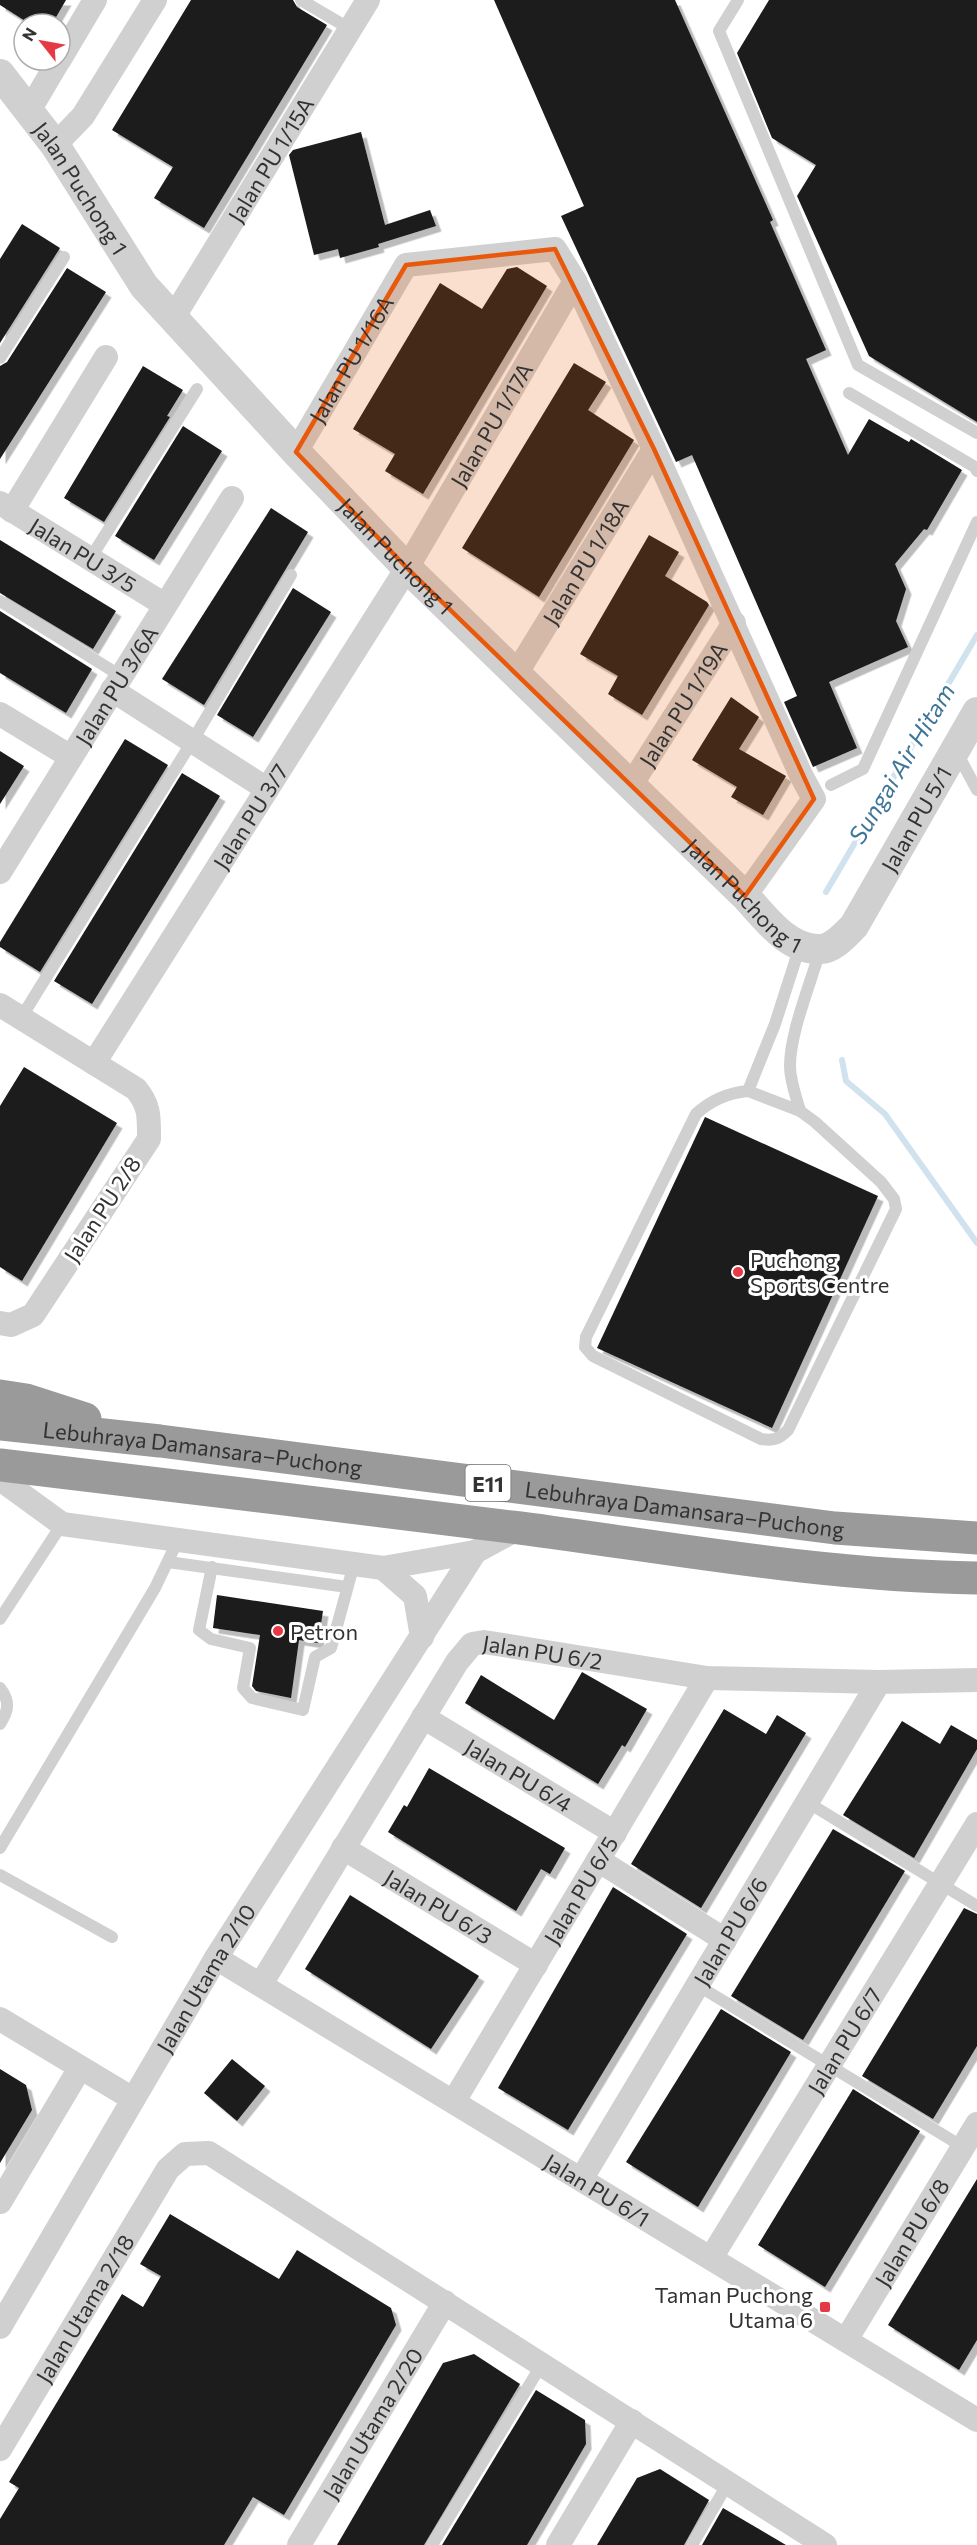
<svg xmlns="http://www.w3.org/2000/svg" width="977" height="2545" font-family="Commissioner,sans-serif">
<defs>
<filter id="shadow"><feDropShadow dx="5.5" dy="5.5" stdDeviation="0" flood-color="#0004"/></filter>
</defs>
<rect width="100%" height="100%" fill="#fff"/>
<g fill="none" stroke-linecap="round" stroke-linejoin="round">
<!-- stream -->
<g stroke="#cfe2ee" stroke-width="6">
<path d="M 826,892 L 977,635"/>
<path d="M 842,1060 L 846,1081 L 885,1114 L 977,1243"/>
</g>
</g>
<!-- building -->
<g fill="#1a1a1a" filter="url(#shadow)">
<path d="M 0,0 L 66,0 L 52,24 L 30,24 L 0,5 Z"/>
<path d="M 191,0 L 293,0 L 297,7 L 327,25 L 204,228 L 154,198 L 173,167 L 112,130 Z"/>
<path d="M 494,0 L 675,0 L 773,220 L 770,222 L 826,350 L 806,359 L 848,455 L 869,419 L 909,442 L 911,439 L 962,470 L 927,530 L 924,529 L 895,564 L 906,589 L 896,621 L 908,647 L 829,682 L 857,748 L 813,767 L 784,702 L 797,696 L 692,455 L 676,462 L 561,216 L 584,206 Z"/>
<path d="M 769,0 L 977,0 L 977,422 L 869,356 L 797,196 L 816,165 L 772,138 L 737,53 Z"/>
<path d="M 361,132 L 385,225 L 430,210 L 436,226 L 378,244 L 379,247 L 340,258 L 338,249 L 314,255 L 289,155 L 293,150 Z"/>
<path d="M 22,224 L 60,248 L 0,343 L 0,259 Z"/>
<path d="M 517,267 L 547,286 L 423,494 L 385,471 L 395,454 L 353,429 L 440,283 L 482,309 L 507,269 Z"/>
<path d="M 67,268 L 106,292 L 0,459 L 0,366 L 7,362 Z"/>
<path d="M 574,363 L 606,382 L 588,410 L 634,440 L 539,597 L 462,548 Z"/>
<path d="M 143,366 L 183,390 L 167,416 L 170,417 L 104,522 L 64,498 Z"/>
<path d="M 183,426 L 222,451 L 154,560 L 115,536 Z"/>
<path d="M 271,508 L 308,532 L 204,705 L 162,679 Z"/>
<path d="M 649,535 L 679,552 L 665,576 L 707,602 L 709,605 L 642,715 L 608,694 L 618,676 L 580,654 Z"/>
<path d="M 0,540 L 116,611 L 93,649 L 0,593 Z"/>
<path d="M 293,588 L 331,612 L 253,737 L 217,715 Z"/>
<path d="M 0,611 L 92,669 L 66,713 L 0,673 Z"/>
<path d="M 731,697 L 759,717 L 739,749 L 786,776 L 763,815 L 731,797 L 737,787 L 692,760 Z"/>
<path d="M 125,739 L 168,765 L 40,972 L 0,947 L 0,942 Z"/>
<path d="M 0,751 L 24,766 L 0,804 Z"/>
<path d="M 182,773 L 220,796 L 92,1004 L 54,981 Z"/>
<path d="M 24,1067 L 117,1123 L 22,1281 L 0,1267 L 0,1106 Z"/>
<path d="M 705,1117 L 878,1196 L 772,1428 L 597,1348 Z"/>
<path d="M 217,1595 L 323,1611 L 318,1643 L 299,1640 L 291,1698 L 256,1691 L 252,1686 L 260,1635 L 213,1628 Z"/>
<path d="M 582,1672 L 647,1709 L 625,1747 L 622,1745 L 598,1784 L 465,1703 L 481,1675 L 554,1720 Z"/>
<path d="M 724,1709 L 766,1734 L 777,1715 L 806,1733 L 701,1908 L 631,1864 Z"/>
<path d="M 902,1721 L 940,1744 L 951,1725 L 977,1740 L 977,1749 L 914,1858 L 843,1815 Z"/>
<path d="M 429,1768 L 565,1848 L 550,1874 L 541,1869 L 516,1911 L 388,1832 L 404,1805 L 407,1807 Z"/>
<path d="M 833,1829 L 905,1871 L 803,2040 L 731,1996 Z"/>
<path d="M 613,1887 L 687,1934 L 568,2130 L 498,2088 Z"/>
<path d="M 350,1895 L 479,1976 L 431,2049 L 305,1969 Z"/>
<path d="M 964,1908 L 977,1914 L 977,2046 L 933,2119 L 862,2076 Z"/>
<path d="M 721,2009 L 791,2052 L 698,2207 L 626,2162 Z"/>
<path d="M 232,2059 L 265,2086 L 237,2121 L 204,2093 Z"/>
<path d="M 0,2069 L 26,2085 L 32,2110 L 0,2163 Z"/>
<path d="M 853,2089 L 920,2131 L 825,2287 L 758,2245 Z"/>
<path d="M 977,2179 L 977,2340 L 959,2370 L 888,2325 Z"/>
<path d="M 170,2214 L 279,2279 L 297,2250 L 391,2308 L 396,2325 L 284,2515 L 253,2497 L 224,2545 L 0,2545 L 0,2519 L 19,2488 L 9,2482 L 122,2294 L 143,2307 L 161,2276 L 140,2264 Z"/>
<path d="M 474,2354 L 520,2384 L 424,2545 L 337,2545 L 443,2363 Z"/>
<path d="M 536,2390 L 585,2420 L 586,2444 L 527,2545 L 442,2545 Z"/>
<path d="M 660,2469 L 709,2500 L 684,2545 L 597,2545 L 637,2478 Z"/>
<path d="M 723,2508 L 786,2545 L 702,2545 Z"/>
</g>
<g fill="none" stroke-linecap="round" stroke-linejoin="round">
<!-- service -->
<g stroke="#d0d0d0" stroke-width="12">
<path d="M 301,0 L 350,29"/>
<path d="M 738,0 L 719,31 L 858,365 L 977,433"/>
<path d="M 0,358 L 64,257"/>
<path d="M 849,393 L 975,467 L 977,471"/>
<path d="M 90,559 L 197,389"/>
<path d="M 0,601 L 121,676"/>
<path d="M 956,751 L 977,790"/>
<path d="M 831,785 L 863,769 L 977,522"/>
<path d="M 21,1018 L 193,740 L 291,575"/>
<path d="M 748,1091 L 800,1111 L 815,1122 L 881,1182 L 894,1199 L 896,1209 L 788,1430 C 779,1439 774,1441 761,1439 L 593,1356 L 585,1347 L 586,1337 L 696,1114 C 711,1100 727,1093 748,1091 Z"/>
<path d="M 748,1091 L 775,1024 L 800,946"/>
<path d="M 800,1111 C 796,1096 790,1081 790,1066 C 790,1032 811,983 820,950"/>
<path d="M 168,1562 L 347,1587"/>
<path d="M 212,1567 L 199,1630 L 211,1639 L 250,1648 L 243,1688 L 252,1698 L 303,1710 L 315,1657 L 331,1648 L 354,1564"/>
<path d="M 0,1619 L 62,1524"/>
<path d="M 0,1688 C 10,1701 9,1710 0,1724"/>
<path d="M 807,1802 L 977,1906"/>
<path d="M 0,1848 L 155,1588 L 178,1540"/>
<path d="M 0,1875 L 112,1937"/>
<path d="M 697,1985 L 963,2147"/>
<path d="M 432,2545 L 542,2364"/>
<path d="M 692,2545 L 728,2483"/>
</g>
<!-- minor -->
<g stroke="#d0d0d0" stroke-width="24">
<path d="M 60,59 L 95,0"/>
<path d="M 29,111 L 59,60"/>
<path d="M 55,145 L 83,116 L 155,0"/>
<path id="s1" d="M 173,318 L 368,0"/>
<path id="s2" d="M 296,452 L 406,265 L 555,249 L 575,281 L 654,449 L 801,775 L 814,799 L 745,896"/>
<path id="s3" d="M 0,503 L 165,605"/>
<path d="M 12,511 L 106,357"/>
<path id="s4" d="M 516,674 L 654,449"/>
<path d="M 112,690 L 267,789"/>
<path d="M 0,714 L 71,757"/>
<path id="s5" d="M 631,785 L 734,623"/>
<path id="s6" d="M 0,872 L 232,498"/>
<path d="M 0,1005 L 136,1089 C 150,1106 149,1117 149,1139 L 33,1315 L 11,1325 L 0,1323"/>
<path id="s7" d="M 94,1063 L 407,568 L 575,281"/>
<path d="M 0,1479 L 62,1524 L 383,1568 L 475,1552"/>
<path d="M 383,1568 L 415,1596 L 422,1637"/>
<path id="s8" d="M 423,1717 L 615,1833"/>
<path id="s9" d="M 343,1848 L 536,1965"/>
<path d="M 598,1860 L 725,1940"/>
<path id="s10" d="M 216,1958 L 977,2420"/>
<path id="s11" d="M 261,1984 L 457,1662 L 472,1644 L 484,1642 L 707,1678 L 879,1682 L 977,1680"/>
<path d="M 0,2019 L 133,2099"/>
<path id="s12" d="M 454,2101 L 707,1678"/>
<path id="s13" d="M 582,2178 L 879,1682"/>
<path d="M 0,2202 L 80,2068"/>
<path id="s14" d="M 711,2258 L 977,1824"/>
<path id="s15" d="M 0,2327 L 216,1958 L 475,1552 L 519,1528"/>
<path id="s16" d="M 846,2340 L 977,2124"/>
<path id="s17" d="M 0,2449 L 168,2169 L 185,2154 L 209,2153 L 825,2545"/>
<path id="s18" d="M 299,2545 L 445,2302"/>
<path d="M 558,2545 L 632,2421"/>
</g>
<!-- tertiary -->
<path stroke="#d0d0d0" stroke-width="30" id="s19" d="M 0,74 L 55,145 L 144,286 L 296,452 L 407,568 L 745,896 C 764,916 788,951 820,949 C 833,949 845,935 854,926 L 977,712"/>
<!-- motorway -->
<g stroke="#9a9a9a" stroke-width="33">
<path d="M 0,1396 L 26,1400 L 85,1419"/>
<path id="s20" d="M 0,1424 L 160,1441 L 835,1528 L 977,1538"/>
<path d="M 0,1465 C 173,1486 347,1506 520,1528 C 672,1548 824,1576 977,1578"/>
</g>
</g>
<!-- marked area -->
<path fill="#e8590c" fill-opacity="0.2" stroke="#e8590c" stroke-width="4.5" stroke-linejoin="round" d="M 555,249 L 654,449 L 814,799 L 745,896 L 407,568 L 296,452 L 406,265 Z"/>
<!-- markers -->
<g fill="#e63946" stroke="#fff" stroke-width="2">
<circle cx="738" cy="1272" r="6"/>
<circle cx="278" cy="1631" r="6"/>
<rect x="819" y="2301" width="12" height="12" rx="3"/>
</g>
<g text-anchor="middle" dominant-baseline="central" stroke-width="6" stroke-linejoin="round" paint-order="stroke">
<!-- shield labels -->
<rect fill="#fff" stroke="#707070" stroke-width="1.5" x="465.5" y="1465" width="45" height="36" rx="4.5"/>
<g font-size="21" font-weight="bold" fill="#333">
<text x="488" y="1483">E11</text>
</g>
<!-- street labels -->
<g font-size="22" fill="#333" stroke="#fff">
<text stroke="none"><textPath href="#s1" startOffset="186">Jalan PU 1/15A</textPath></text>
<text stroke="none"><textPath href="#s19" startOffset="140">Jalan Puchong 1</textPath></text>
<text stroke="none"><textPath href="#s2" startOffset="108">Jalan PU 1/16A</textPath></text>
<text stroke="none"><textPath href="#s7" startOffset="752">Jalan PU 1/17A</textPath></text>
<text stroke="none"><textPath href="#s3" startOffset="98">Jalan PU 3/5</textPath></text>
<text stroke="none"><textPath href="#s19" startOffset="626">Jalan Puchong 1</textPath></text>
<text stroke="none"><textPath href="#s4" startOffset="132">Jalan PU 1/18A</textPath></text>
<text stroke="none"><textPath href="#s6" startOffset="220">Jalan PU 3/6A</textPath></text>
<text stroke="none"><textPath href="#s5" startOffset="96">Jalan PU 1/19A</textPath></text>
<text stroke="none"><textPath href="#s7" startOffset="292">Jalan PU 3/7</textPath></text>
<text stroke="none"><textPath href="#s19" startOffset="1374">Jalan PU 5/1</textPath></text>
<text stroke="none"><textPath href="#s19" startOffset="1112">Jalan Puchong 1</textPath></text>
<text transform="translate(102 1209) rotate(-57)">Jalan PU 2/8</text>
<text stroke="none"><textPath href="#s20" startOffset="204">Lebuhraya Damansara–Puchong</textPath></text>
<text stroke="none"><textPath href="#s20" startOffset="690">Lebuhraya Damansara–Puchong</textPath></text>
<text stroke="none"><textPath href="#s11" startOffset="472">Jalan PU 6/2</textPath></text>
<text stroke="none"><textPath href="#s8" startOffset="112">Jalan PU 6/4</textPath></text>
<text stroke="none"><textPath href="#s12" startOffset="246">Jalan PU 6/5</textPath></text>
<text stroke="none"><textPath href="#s9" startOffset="112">Jalan PU 6/3</textPath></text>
<text stroke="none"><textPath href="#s13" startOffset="288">Jalan PU 6/6</textPath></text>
<text stroke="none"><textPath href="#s15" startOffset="405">Jalan Utama 2/10</textPath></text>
<text stroke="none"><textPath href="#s14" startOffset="255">Jalan PU 6/7</textPath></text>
<text stroke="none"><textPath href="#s10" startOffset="446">Jalan PU 6/1</textPath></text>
<text stroke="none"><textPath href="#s16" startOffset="126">Jalan PU 6/8</textPath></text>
<text stroke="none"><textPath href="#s17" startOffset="164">Jalan Utama 2/18</textPath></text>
<text stroke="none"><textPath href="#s18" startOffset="142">Jalan Utama 2/20</textPath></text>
</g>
<!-- poi labels -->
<g font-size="22" fill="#333" stroke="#fff" text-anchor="start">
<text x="750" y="1259">Puchong<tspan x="750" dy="25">Sports Centre</tspan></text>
<text x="290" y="1631">Petron</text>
<text x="813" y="2294" text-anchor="end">Taman Puchong<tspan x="813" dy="25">Utama 6</tspan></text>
</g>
<!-- water labels -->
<g font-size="24" font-style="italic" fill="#3f7597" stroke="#fff">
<text transform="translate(901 763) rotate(-59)">Sungai Air Hitam</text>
</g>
</g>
<!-- north arrow -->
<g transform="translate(42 42) rotate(301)"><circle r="28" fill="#ffffff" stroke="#adadad" stroke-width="1.5"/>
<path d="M0-4.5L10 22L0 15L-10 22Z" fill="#e63946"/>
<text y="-9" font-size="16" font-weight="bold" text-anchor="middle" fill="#333333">N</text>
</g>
</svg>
